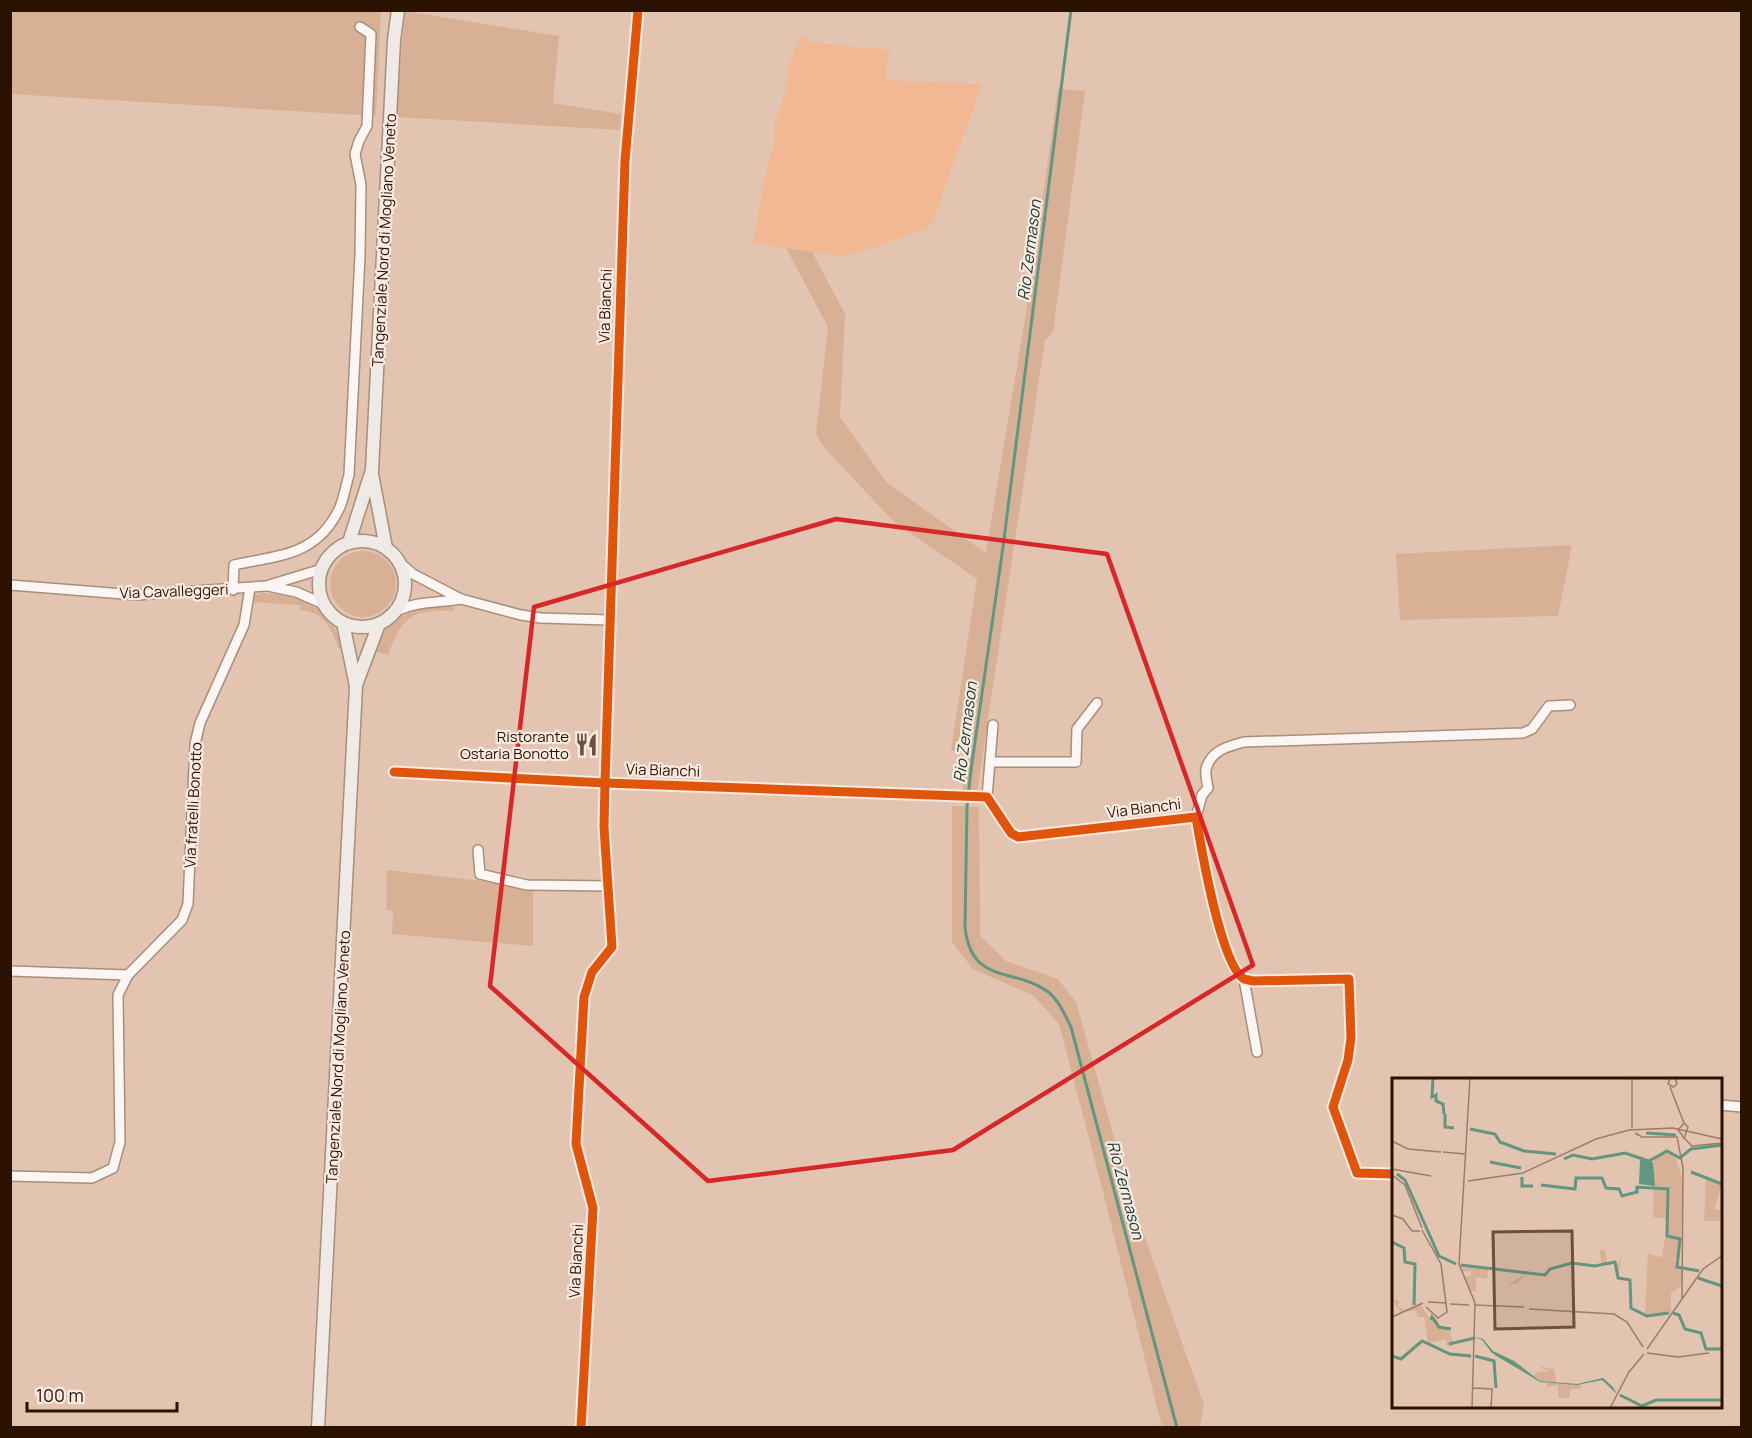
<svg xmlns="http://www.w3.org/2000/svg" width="1752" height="1438" font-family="Manrope,sans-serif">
<rect width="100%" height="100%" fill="#e3c4b0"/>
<!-- built -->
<path fill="#f1b893" d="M 812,32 L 807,39 L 810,42 L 890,50 L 885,78 L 901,81 L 982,84 L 931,226 L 879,246 L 843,256 L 753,243 L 767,167 L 774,146 L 775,122 L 787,87 L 788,67 L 799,40 Z"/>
<!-- green -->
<g fill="#d7b096">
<path d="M 10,11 L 381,11 L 376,116 L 11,94 Z"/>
<path d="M 405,11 L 559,36 L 553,103 L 621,114 L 620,130 L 396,117 Z"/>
<path d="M 1058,89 L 1085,91 L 1053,332 L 1045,340 L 977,792 L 962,791 L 968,752 L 951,751 L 977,579 L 893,521 L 822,445 L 816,434 L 828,327 L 786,248 L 812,252 L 845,314 L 840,417 L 887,483 L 986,553 L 1028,301 Z"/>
<path d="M 1572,545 L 1558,616 L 1400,620 L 1396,554 Z"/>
<circle cx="363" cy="584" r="33"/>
<path d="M 263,593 C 301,596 333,606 342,648 L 339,649 C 331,629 324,611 300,610 L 300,605 L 252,602 L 255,595 Z"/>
<path d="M 446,606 L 455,607 L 454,611 C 412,609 402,616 388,655 L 374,651 C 386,616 412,608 446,606 Z"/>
<path d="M 952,806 L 979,807 L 980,936 L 1006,961 L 1058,979 L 1076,1002 L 1132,1201 L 1204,1405 L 1200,1427 L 1162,1427 L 1101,1184 L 1059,1024 L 1034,996 L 973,969 L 952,942 Z"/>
<path d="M 387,870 L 533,887 L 533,946 L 392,934 L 393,911 L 386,910 Z"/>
</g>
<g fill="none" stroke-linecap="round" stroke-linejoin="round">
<!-- stream -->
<path stroke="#629682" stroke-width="3" d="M 1071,10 L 1003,547 L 971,770 L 967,806 L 965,927 C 971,985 1013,967 1047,991 C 1059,1000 1065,1015 1071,1027 L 1177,1428"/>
<defs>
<g id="street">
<path d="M 10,585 L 136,595 L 266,586 L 322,569"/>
<path d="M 268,586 L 296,592 L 324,604"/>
<path d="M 233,590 L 234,565 C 279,555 318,556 340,507 C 344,497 346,485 349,475 L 360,256 L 361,185 L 355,154 L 359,141 L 367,126 L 371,34 L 360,27"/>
<path d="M 461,599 L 521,615 L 541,618 L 609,620"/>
<path d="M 396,611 C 417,601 438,603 461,599 L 413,574 L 400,563"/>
<path d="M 991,762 L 1076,762 L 1077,729 L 1097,703"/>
<path d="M 394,772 L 605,783 L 987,797 L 1011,833 L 1018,837 L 1196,817 C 1201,847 1221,965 1244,979 C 1247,980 1250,980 1253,981 L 1349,979 L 1351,1038 L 1348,1060 L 1333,1107 L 1357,1173 L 1394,1174"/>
<path d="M 987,797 L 993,725"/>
<path d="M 1196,817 L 1202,795 L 1208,788 C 1207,782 1205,774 1206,769 C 1211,750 1229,746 1244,742 L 1523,733 L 1532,729 L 1549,706 L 1570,705"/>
<path d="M 478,850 L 480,874 L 527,885 L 608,886"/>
<path d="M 10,971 L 128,975"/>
<path d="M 1244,979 L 1257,1052"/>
<path d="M 1720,1105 L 1742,1107"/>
<path d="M 10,1176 L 92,1178 L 113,1168 L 120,1142 L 118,995 L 128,975 L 182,920 L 188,904 L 195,744 L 200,723 L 244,625 L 250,588"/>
<path d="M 581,1428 L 593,1208 L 576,1144 L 584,997 L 592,972 L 612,947 L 604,827 L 605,783 L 625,161 L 638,10"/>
</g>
<g id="secondary">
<path d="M 372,474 L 386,548"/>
<circle cx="362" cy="584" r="43"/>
<path d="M 349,542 L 372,470 L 394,40 L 398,10"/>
<path d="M 356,685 L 379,624"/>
<path d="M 318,1428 L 356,686 L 343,623"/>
</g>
</defs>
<!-- street casing -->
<use href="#street" stroke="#a88e7b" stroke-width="12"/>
<!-- secondary casing -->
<use href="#secondary" stroke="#a88e7b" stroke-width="15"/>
<!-- street -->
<use href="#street" stroke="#fbf6f3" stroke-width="9"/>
<!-- secondary -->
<use href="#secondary" stroke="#efeae6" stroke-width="12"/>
<defs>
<g id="cycleway">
<path d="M 394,772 L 605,783 L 987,797 L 1011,833 L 1018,837 L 1196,817 C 1201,847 1221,965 1244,979 C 1247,980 1250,980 1253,981 L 1349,979 L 1351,1038 L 1348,1060 L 1333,1107 L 1357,1173 L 1394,1174"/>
<path d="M 581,1428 L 593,1208 L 576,1144 L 584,997 L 592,972 L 612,947 L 604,827 L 605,783 L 625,161 L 638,10"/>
</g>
</defs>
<!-- cycleway casing -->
<use href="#cycleway" stroke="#faebe2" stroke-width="13"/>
<!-- cycleway -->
<use href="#cycleway" stroke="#df550b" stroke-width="9"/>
</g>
<!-- marked area -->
<path fill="none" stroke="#d62828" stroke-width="4.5" stroke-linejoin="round" d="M 836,519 L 1107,554 L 1253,965 L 953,1150 L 708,1181 L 490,986 L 534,607 Z"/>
<!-- icons -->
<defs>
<symbol id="restaurant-bare" viewBox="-9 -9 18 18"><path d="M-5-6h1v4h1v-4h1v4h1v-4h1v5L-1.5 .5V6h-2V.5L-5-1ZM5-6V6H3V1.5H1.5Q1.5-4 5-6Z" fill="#6c503e" stroke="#faebe2" stroke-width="2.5" paint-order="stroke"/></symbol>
</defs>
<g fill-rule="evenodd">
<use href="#restaurant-bare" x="570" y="728" width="33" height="33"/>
</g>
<g text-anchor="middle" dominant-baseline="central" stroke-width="4.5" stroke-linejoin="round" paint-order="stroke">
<!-- street labels -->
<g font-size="15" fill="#2c1201" stroke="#faebe2">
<text transform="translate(384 240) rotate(-87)">Tangenziale Nord di Mogliano Veneto</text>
<text transform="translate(605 306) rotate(-88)">Via Bianchi</text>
<text transform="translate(174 591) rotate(-2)">Via Cavalleggeri</text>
<text transform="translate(663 770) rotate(2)">Via Bianchi</text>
<text transform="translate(193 805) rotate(-87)">Via fratelli Bonotto</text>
<text transform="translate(1144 808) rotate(-7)">Via Bianchi</text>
<text transform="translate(338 1057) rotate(-87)">Tangenziale Nord di Mogliano Veneto</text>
<text transform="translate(576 1261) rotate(-87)">Via Bianchi</text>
</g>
<!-- poi labels -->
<g font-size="15" fill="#2c1201" stroke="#faebe2" text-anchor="end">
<text x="569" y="736">Ristorante<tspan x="569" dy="17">Ostaria Bonotto</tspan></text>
</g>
<!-- water labels -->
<g font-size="16" font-style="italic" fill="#143c32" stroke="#faebe2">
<text transform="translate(1029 250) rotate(-83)">Rio Zermason</text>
<text transform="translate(965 732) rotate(-83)">Rio Zermason</text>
<text transform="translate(1126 1190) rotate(75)">Rio Zermason</text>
</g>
</g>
<!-- overview -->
<g transform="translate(1392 1078)">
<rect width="330" height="330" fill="#e3c4b0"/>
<path d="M 275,73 L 283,77 L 291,104 L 288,179 L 280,182 L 270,180 L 276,141 L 261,139 L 262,81 ZM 314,99 L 330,107 L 322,131 L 330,132 L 330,143 L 312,143 ZM 208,172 L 213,172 L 215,184 L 226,185 L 229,179 L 227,199 L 238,201 L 238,228 L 253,236 L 256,176 L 285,183 L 285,189 L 291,189 L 290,207 L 279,215 L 279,236 L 251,238 L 238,230 L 237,203 L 226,200 L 224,185 L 202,189 L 180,185 L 158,191 L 154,197 L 134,196 L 126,205 L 116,207 L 132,196 L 107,192 L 146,196 L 153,196 L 157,191 L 179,183 L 204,188 L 209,185 ZM 68,187 L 96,191 L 95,201 L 84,199 L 84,213 L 79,213 L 72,198 L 79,198 L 79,193 L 70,194 ZM 0,220 L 7,223 L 6,228 L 12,232 L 29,227 L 37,239 L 46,241 L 47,248 L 56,250 L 62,266 L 58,267 L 61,268 L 54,268 L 54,261 L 38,265 L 62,277 L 30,264 L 10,281 L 0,279 L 9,280 L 26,264 L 35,264 L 35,258 L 32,239 L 26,239 L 24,232 L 9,235 ZM 147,288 L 162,291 L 164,304 L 148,303 L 142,297 L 147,293 L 158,294 ZM 155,305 L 189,306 L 189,310 L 178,312 L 178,320 L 166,320 L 166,307 L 155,309 Z" fill="#d7b096"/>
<path d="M 248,82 L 261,84 L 263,108 L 247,106 ZM 82,259 L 91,261 L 101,273 L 122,283 L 148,303 L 185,306 L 211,300 L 221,309 L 225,316 L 210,302 L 185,307 L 148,304 L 100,275 L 90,262 Z" fill="#629682"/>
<path fill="none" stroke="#629682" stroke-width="3" d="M 41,0 L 40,19 L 44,17 L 44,23 L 51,26 L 52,36M 53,36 L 53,49 L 62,50M 78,51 L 103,56 L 108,64 L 132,73 L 164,76M 254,55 L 284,57M 172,81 L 181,77 L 200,81 L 233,75 L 257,83 L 275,73 L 288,80 L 299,71 L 330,67M 98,84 L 129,90M 299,94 L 330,106M 5,96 L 13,102 L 47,178 L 64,186M 130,99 L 130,108 L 141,108M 149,107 L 183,111 L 184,100 L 210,100 L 214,110 L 227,111 L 230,118 L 245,114 L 245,109 L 276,111 L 275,158 L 288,161 L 285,189 L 307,193M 0,164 L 12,170 L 13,184 L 23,186 L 22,227M 69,187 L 153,197 L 158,191 L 180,185 L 203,188 L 223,184 L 226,200 L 238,202 L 239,230 L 255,238 L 277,235M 306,200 L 330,208M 281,235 L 287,237 L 293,251 L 309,255 L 314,271 L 330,271M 39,242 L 40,239 L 47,249 L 59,251M 57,266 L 83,260M 104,276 L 123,287M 0,278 L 9,281 L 30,263 L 58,276 L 79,278M 83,278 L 102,283 L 104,310M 228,317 L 250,328 L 264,322 L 330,322"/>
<path fill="none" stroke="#9a7d6a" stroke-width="1.5" d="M 78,0 L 67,186 L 83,225 L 80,330M 240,0 L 240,50M 278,0 L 276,6 L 281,9 L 285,6 L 283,0M 278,9 L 292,45M 243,55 L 250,59 L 285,59 L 291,90 L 290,220M 290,58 L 300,68 L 330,65M 291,58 L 286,52 L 292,45 L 296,49 L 292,61M 0,63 L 16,71 L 49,74M 51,74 L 73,76M 0,91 L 39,98M 0,97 L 13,107 L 30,150M 76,103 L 131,95 L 204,61 L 237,52 L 281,50 L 330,61M 0,137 L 11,141 L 20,153 L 28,153M 30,152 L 49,186 L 55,234 L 46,240 L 34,229M 36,224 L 54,225M 58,226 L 77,227M 82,227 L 132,229M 137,231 L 222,236 L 235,244 L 251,269M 0,239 L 31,225M 255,271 L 311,191 L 330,178M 255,275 L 286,279 L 317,275M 81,310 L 100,311 L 99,330M 218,330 L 237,294 L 252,276"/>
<path fill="#6c503e" fill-opacity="0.15" stroke="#6c503e" stroke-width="3" d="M 180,153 L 182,249 L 103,251 L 101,154 Z"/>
<rect width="330" height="330" fill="none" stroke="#2c1201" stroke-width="3"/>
</g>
<!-- border -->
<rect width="1752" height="1438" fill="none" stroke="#2c1201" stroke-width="24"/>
<!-- scale -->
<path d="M27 1402v9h150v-9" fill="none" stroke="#2c1201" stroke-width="3"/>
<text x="36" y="1402" font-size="18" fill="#2c1201" stroke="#faebe2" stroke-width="4.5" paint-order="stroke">100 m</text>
</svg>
